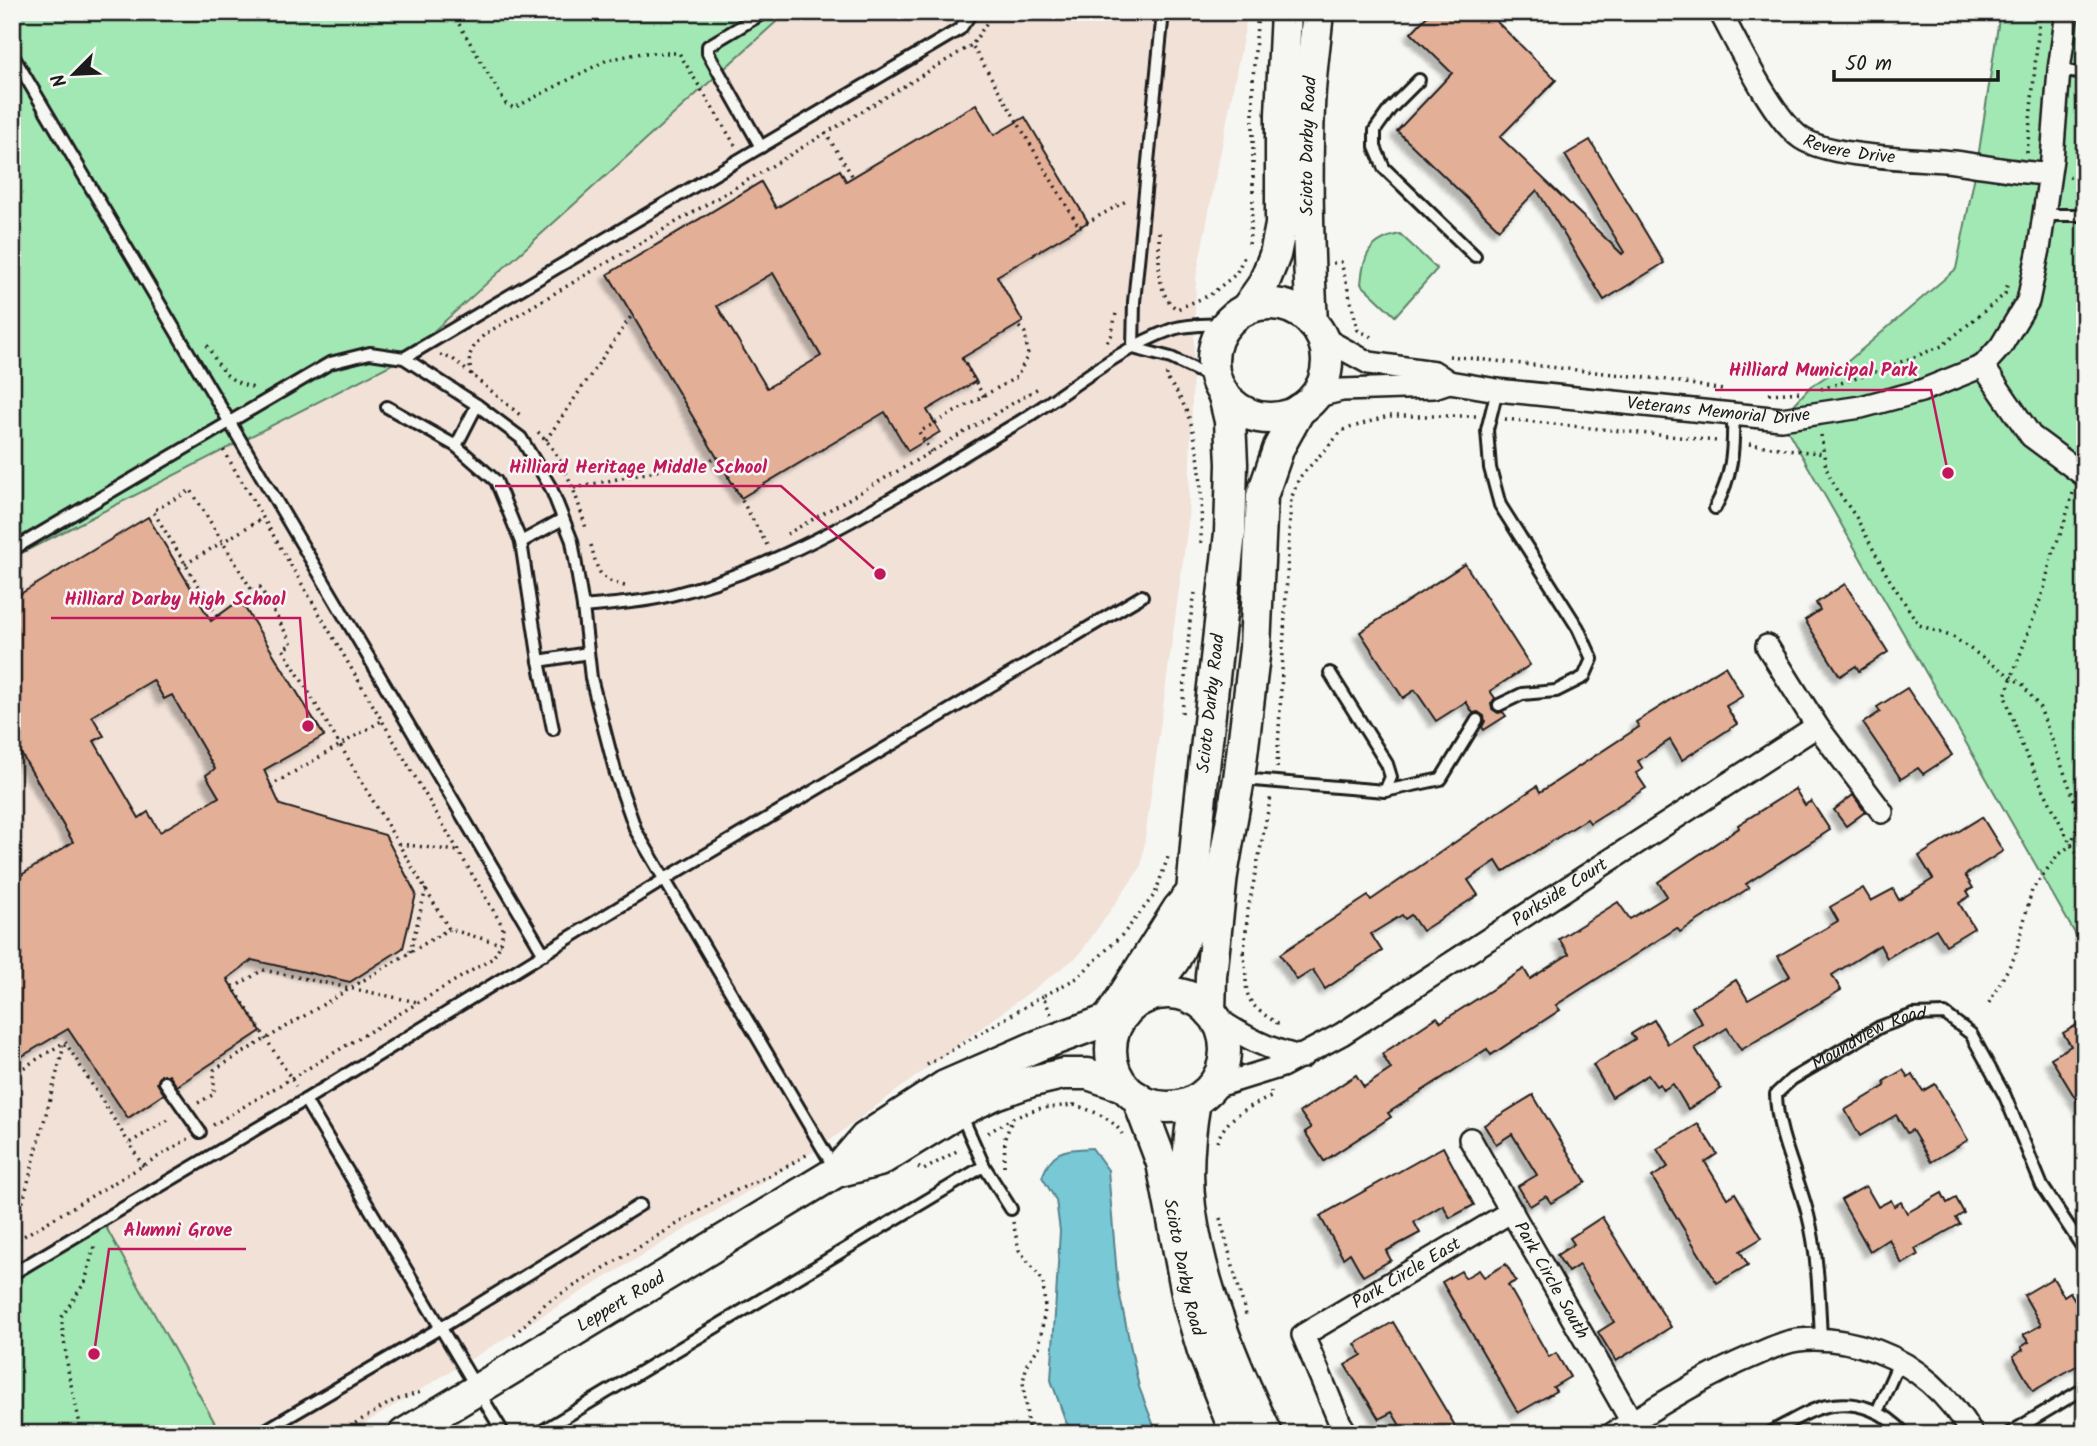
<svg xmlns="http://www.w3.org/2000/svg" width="2097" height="1446" font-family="Kalam,sans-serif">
<defs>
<filter id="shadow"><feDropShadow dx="-6" dy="6" stdDeviation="2" flood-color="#0004"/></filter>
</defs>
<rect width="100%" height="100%" fill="#f6f6f2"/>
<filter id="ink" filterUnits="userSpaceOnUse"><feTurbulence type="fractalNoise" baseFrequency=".0143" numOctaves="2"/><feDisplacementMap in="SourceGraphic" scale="14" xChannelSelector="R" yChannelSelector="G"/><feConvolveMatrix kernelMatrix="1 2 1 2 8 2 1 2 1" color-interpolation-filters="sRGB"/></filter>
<g filter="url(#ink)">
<!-- built -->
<path fill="#f1e1d7" d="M 12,12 L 1248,12 L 1196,278 L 1188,523 L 1141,867 L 1078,956 L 821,1147 L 347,1434 L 12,1434 Z"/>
<!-- green -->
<g fill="#a2e8b4" stroke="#5f8268" stroke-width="2">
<path d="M 12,12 L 787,12 L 404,358 L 12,558 Z"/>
<path d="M 2000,12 L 2085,12 L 2085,951 L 1781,419 L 1809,388 L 1846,363 L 1956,269 L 1977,165 Z"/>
<path d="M 1400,234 L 1437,269 L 1395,316 L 1361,284 C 1363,256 1369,240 1400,234 Z"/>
<path d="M 102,1220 L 221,1434 L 12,1434 L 12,1274 Z"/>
</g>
<!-- water -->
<path fill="#79c8d6" stroke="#54838c" stroke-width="2" d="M 1092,1148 L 1108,1170 L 1118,1287 L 1139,1387 L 1157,1434 L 1074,1434 L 1066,1422 L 1051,1380 L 1060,1231 L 1056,1200 L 1042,1177 C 1053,1148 1064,1150 1092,1148 Z"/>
<!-- building -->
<g fill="#e4af97" stroke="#1c1c1c" stroke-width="2" fill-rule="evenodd" filter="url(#shadow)">
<path d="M 1431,12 L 1487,12 L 1556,80 L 1500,137 L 1622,254 L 1624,252 L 1565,155 L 1590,140 L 1664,263 L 1604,300 L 1537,190 L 1499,229 L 1397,131 L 1452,73 L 1411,33 Z"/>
<path d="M 976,104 L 994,135 L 1025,117 L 1088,222 L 997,276 L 1023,322 L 962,358 L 976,381 L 927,410 L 940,432 L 908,451 L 885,412 L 741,498 L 608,274 L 761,182 L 776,208 L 840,170 L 846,181 ZM 773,273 L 821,356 L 767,388 L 717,306 Z"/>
<path d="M 148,517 L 211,621 L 240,600 L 324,736 L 264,770 L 280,805 L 385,835 L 416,894 L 403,948 L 350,982 L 252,960 L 227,979 L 261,1031 L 177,1086 L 169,1075 L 161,1075 L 157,1083 L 164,1094 L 128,1118 L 68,1029 L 12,1062 L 12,881 L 73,842 L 12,738 L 12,599 ZM 153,680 L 164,699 L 172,695 L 215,769 L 206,775 L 219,797 L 160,832 L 148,812 L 139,818 L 94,741 L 104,736 L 92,716 Z"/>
<path d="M 1465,564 L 1530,665 L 1490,691 L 1495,698 L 1491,704 L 1492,709 L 1498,713 L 1503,712 L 1506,716 L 1484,730 L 1482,727 L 1485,721 L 1484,716 L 1478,712 L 1473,713 L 1466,702 L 1436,721 L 1415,690 L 1403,698 L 1360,632 Z"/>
<path d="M 1845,584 L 1888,652 L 1859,671 L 1856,666 L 1840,676 L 1805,620 L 1820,610 L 1816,603 Z"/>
<path d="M 1725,666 L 1743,696 L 1726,706 L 1737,724 L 1682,760 L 1670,740 L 1638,761 L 1643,769 L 1636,773 L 1646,788 L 1590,823 L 1587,819 L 1503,872 L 1496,861 L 1468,880 L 1478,895 L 1422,931 L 1411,915 L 1405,919 L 1402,915 L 1371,934 L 1382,951 L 1325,989 L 1313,970 L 1297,980 L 1280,954 L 1368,896 L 1371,900 L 1537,786 L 1540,792 L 1639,727 L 1636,722 Z"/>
<path d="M 1907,688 L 1952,755 L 1923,774 L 1918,768 L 1901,779 L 1863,723 L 1880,712 L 1877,707 Z"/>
<path d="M 1795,789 L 1805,805 L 1811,801 L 1830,830 L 1746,884 L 1749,888 L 1680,932 L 1677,928 L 1556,1005 L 1560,1010 L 1491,1055 L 1487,1049 L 1388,1113 L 1391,1117 L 1324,1161 L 1305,1132 L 1311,1128 L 1300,1112 L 1356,1075 L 1364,1087 L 1391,1069 L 1382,1054 L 1437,1017 L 1441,1022 L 1524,969 L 1530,979 L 1569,954 L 1559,939 L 1618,902 L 1630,919 L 1667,896 L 1658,882 L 1739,828 L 1738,825 Z"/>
<path d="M 1853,795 L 1865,812 L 1846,826 L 1834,810 Z"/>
<path d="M 1982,817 L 2003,851 L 1965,875 L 1973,888 L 1967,891 L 1970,896 L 1959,903 L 1974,928 L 1946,945 L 1936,929 L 1887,958 L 1880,945 L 1832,975 L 1841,990 L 1741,1050 L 1727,1028 L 1695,1048 L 1721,1089 L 1688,1109 L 1673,1084 L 1663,1090 L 1660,1084 L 1656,1086 L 1648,1075 L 1612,1097 L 1593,1065 L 1635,1039 L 1631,1034 L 1654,1020 L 1668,1044 L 1702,1023 L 1692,1007 L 1736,980 L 1748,1000 L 1790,976 L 1778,956 L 1838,921 L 1830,907 L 1863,888 L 1871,901 L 1893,889 L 1899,900 L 1933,879 L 1919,856 Z"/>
<path d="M 2085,1020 L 2085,1114 L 2051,1058 L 2071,1046 L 2063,1033 Z"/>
<path d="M 1903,1070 L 1908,1077 L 1912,1074 L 1923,1091 L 1935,1084 L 1968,1140 L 1931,1162 L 1912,1130 L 1907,1133 L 1896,1115 L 1860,1136 L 1845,1110 L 1885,1086 L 1884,1081 Z"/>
<path d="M 1533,1095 L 1586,1182 L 1551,1203 L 1546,1196 L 1530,1206 L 1518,1186 L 1537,1175 L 1512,1134 L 1496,1144 L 1484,1125 Z"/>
<path d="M 1698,1124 L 1717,1154 L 1705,1162 L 1727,1198 L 1735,1193 L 1762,1238 L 1740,1251 L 1748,1265 L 1717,1283 L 1652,1177 L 1668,1167 L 1657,1149 Z"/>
<path d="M 1443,1147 L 1474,1205 L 1450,1218 L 1443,1205 L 1414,1222 L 1420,1233 L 1386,1251 L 1391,1260 L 1363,1276 L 1350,1253 L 1343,1258 L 1320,1216 Z"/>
<path d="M 1866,1186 L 1878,1207 L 1891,1200 L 1894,1206 L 1901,1202 L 1907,1213 L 1942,1193 L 1947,1203 L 1956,1198 L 1964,1213 L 1956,1218 L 1960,1224 L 1915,1249 L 1918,1255 L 1902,1264 L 1889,1239 L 1870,1251 L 1841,1200 Z"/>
<path d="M 1602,1217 L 1671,1327 L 1616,1361 L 1598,1332 L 1614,1322 L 1579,1265 L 1568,1272 L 1557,1255 L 1574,1244 L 1570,1238 Z"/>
<path d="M 1506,1264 L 1516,1281 L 1508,1285 L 1549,1357 L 1556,1353 L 1570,1377 L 1553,1387 L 1556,1391 L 1518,1413 L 1442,1282 L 1461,1271 L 1465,1278 L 1479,1270 L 1484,1277 Z"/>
<path d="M 2053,1278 L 2064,1296 L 2070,1292 L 2085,1317 L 2085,1361 L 2033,1391 L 2013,1356 L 2023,1350 L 2021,1347 L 2029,1342 L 2023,1335 L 2041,1325 L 2024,1295 Z"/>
<path d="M 1393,1322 L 1460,1434 L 1405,1434 L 1392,1412 L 1379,1419 L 1345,1365 L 1362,1355 L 1355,1344 Z"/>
</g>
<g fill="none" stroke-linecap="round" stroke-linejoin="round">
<defs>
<g id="lane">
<path d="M 12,54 L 544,954"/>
<path d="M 2059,70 L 2085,74"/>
<path d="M 1419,80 L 1390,109 L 1375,130 L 1375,147 L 1384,168 L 1475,256"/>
<path d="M 761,147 L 708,53 L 708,46 L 765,12"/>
<path d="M 2044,215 L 2080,215"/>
<path d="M 1133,348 L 1134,302 L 1163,12"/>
<path d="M 1133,348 L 1171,358 L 1215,379"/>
<path d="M 404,358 L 960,29 L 972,12"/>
<path d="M 1497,390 L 1487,430 L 1490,468 L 1500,505 L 1578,628 L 1592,659 L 1584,677 L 1556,691 L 1522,694 L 1499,705"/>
<path d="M 387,407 L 456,446 L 496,481 L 521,542 L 539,661 L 553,729"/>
<path d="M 456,446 L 477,405"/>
<path d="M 1715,508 C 1732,476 1734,452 1733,416"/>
<path d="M 521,542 L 563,519"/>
<path d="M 12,550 L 330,363 L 370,353 L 404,358 L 477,405 L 521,438 L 551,488 L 572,541 L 583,607 L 591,678 L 616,774 L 636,831 L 836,1171"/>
<path d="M 583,607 C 609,604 637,603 663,597 C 793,567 905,489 1019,422 C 1070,391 1116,349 1173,329 C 1189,324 1210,325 1226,324"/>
<path d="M 539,661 L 588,653"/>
<path d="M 1242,779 L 1385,791 L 1391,777 L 1387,764 L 1330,673"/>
<path d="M 1385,791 L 1441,779 L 1477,720"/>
<path d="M 165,1082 L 200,1132"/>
<path d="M 305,1100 L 504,1434"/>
<path d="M 960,1112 L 984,1166 L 1011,1209"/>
<path d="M 12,1274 L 305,1100 L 665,879 L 1142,596"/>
<path id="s1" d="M 1821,1339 C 1819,1298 1818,1254 1808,1215 C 1798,1174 1777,1136 1776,1094 L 1792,1079 L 1880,1027 L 1913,1015 L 1945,1014 L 1971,1034 L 2005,1096 L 2042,1186 L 2085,1251"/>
<path d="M 1877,1412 L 1900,1360"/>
<path d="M 259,1434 L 442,1327 L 640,1205"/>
<path d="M 537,1434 L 984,1166"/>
<path d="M 1767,1434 C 1784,1426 1809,1409 1827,1406 C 1857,1400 1885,1411 1905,1434"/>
<path d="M 2008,1434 L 2085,1388"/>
</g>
<g id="street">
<path id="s2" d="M 1720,12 C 1737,43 1774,120 1801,138 C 1831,158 1915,158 1954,162 C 1986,166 2017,173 2049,174"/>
<path d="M 1323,338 L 1369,363 L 1434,372 L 1449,382"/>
<path d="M 1983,366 L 2031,436 L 2085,476"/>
<path id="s3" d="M 1314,397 L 1342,390 L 1434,387 L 1449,382 L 1497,390 L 1781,419 L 1861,407 L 1921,391 L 1983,366 L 2001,346 L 2028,301 L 2039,249 L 2052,159 L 2059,70 L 2067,12"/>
<path d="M 1767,646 L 1817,726 L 1882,812"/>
<path d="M 1216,1018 C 1243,1036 1270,1051 1302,1057"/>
<path id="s4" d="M 1211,1088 L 1282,1066 L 1342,1034 L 1817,726"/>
<path id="s5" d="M 1470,1139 L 1632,1422"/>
<path id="s6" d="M 1347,1434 L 1340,1423 L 1303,1335 L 1512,1211"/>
<path d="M 1612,1434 C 1658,1406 1703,1377 1753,1356 C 1767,1350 1782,1342 1798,1340 C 1825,1337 1852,1342 1877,1351 C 1918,1366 1950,1397 1972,1434"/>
</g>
<g id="secondary">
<circle cx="1270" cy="361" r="57"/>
<path d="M 1246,309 L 1263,285 L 1275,255 L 1281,225 L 1281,114 L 1286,12"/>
<path id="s7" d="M 1312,323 C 1308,251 1306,180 1309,108 C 1310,76 1315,44 1318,12"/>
<circle cx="1168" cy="1050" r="57"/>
<path id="s8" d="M 1147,997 L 1175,959 L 1194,918 L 1192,893 L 1198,822 L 1230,533 L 1232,464 L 1230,421 L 1224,396"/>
<path d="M 1210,1012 L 1211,976 L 1222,875 L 1239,779 L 1255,648 L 1262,496 L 1279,447 L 1300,409"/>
<path d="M 1111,1015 L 1178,909 L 1189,896"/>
<path id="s9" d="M 1137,1097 L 1162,1163 L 1189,1304 L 1203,1351 L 1236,1434"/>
<path d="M 1195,1101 C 1189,1135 1186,1173 1190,1207 C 1201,1286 1233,1363 1267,1434"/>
<path d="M 836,1172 L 865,1138 L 945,1086 L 1037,1046 L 1124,1014"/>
<path id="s10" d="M 404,1434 L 836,1172 L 879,1161 L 960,1111 L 995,1094 L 1029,1082 L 1063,1074 L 1088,1074 L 1123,1086"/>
</g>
</defs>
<!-- lane casing -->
<use href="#lane" stroke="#1c1c1c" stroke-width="16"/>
<!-- street casing -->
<use href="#street" stroke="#1c1c1c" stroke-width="26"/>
<!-- secondary casing -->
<use href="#secondary" stroke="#1c1c1c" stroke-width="35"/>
<!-- path -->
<g stroke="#1c1c1c" stroke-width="3.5" stroke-dasharray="2 5" stroke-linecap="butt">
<path d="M 452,12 L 506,104 L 514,108 L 607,60 L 642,53 L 679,53 L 735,145"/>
<path d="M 994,12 L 972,45 L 1079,227 L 1128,200"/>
<path d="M 825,132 L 853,177"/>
<path d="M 2027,153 L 2040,12"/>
<path d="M 2069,177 L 2085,180"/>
<path d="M 1253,192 L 1253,78 L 1258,12"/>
<path d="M 1159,232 C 1160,257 1154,294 1177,309 L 1210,295 L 1236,274 L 1245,255"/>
<path d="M 1249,244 L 1253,200"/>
<path d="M 1333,263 L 1341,262 L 1358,330 L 1375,339"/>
<path d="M 1107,342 L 1111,337 L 1116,313"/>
<path d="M 207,345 C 222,371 225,380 254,388"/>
<path d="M 440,355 L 453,359 L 520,415"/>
<path d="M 1449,356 L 1669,380 L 1723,390"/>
<path d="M 962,358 L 984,397"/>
<path d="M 1167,374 L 1166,378 C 1204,421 1202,489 1201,543"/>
<path d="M 472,375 C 466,354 471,349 485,334 L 755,176 L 972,45"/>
<path d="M 1821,389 L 1870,374 L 1942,346 L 2005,294 L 2007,285"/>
<path d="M 1769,394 L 1803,392"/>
<path d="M 1505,419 L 1717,441"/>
<path d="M 538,432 C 564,456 576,495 586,528"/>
<path d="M 1821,435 L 1826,468 L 1836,489 L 1856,517 L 1888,577 L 1919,625 L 1953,637 L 2023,685 L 2040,708 L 2085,828"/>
<path d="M 546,440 L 632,315"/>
<path d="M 1749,444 L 1824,454"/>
<path d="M 931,452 L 919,432 L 1017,377 L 1028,355 L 1025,333 L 1017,325"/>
<path d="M 574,488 L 718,458 L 767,545"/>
<path d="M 2073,493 L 2062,530 L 2052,554 L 2044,589 L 2005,696 L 2023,748 L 2071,845 L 2085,867"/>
<path d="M 787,534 L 931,452 L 1040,387"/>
<path d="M 591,545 C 598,571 597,579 625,586"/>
<path d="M 179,568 L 263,518"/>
<path d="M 217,616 L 153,511 L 191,490 L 253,592 L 260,587 L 292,644 L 283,649 L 449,929 L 501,944"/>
<path d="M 1182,713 L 1190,621 L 1195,593"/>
<path d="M 1277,768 L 1291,499 L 1299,478 L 1343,430 L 1388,416 L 1476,416"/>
<path d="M 270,786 L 383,720"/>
<path d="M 399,844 L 458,851"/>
<path d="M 410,952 L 426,889"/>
<path d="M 1243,952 C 1251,990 1235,998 1277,1023 L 1276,1027"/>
<path d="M 1244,952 L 1248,910 L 1271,796"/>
<path d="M 228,979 L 296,1086"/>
<path d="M 233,988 L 263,970 L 417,1002"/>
<path d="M 1989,1003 L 2015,956 L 2032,890 L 2057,856 L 2071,845 L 2085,802"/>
<path d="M 1051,1014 L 1043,996 L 1077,978 L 1124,933 L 1155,894 L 1168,857"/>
<path d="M 65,1042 L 129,1143"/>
<path d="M 927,1065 L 1043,996"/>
<path d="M 12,1075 L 63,1043"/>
<path d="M 198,1103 L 214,1094 L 214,1070 L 449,929"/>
<path d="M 1074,1105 C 1091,1110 1113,1118 1122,1134"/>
<path d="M 213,1125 L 493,958 L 501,944 L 503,927 L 221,446"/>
<path d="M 988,1133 L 1011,1119"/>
<path d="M 1217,1142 C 1226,1117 1248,1107 1271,1097 L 1271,1091"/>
<path d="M 143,1166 L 129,1143 L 170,1119"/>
<path d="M 1004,1166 L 1005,1138 L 1013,1118 L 1041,1108 L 1074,1105 L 1075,1100"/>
<path d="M 918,1167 L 924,1170 L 960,1149"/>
<path d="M 1220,1218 L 1246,1315"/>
<path d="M 1013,1222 L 1019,1250 L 1043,1281 L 1045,1309 L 1039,1347 L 1027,1364 L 1023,1382 L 1029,1434"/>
<path d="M 12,1243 L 188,1139"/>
<path d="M 12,1243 L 65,1042"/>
<path d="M 514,1335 L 546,1303 L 724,1196 L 771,1175 L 810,1153"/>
<path d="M 77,1434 L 80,1424 L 69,1376 L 61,1318 L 85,1282 L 95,1243"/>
<path d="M 337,1434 L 393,1401 L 421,1392"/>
</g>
<!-- lane -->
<use href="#lane" stroke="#f6f6f2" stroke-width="10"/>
<!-- street -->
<use href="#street" stroke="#f6f6f2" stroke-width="21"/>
<!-- secondary -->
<use href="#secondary" stroke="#f6f6f2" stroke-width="30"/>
</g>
</g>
<g text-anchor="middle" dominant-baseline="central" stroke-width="5" stroke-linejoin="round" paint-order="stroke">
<!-- street labels -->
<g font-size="18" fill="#1c1c1c" stroke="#f6f6f2">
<text stroke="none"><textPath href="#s7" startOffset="177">Scioto Darby Road</textPath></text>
<text stroke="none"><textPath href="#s2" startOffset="201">Revere Drive</textPath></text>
<text stroke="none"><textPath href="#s3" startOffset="408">Veterans Memorial Drive</textPath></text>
<text stroke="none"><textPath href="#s8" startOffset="308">Scioto Darby Road</textPath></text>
<text stroke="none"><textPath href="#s4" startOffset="402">Parkside Court</textPath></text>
<text stroke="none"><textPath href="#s1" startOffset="360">Moundview Road</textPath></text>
<text stroke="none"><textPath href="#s9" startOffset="177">Scioto Darby Road</textPath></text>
<text stroke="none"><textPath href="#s6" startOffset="229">Park Circle East</textPath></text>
<text stroke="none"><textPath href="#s5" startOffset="163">Park Circle South</textPath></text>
<text stroke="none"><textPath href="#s10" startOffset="254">Leppert Road</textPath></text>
</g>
</g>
<!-- callouts -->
<path fill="none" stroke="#c2185b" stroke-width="2.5" d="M1948 473L1931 390H1715M880 574L781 486H495M308 726L300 618H51M94 1354L109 1249H246"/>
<g fill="#c2185b" stroke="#f6f6f2" stroke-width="2.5">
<circle cx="1948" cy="473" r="7"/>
<circle cx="880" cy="574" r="7"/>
<circle cx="308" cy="726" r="7"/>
<circle cx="94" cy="1354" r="7"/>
</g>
<g font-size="19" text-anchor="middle" font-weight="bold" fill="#c2185b" stroke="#f6f6f2" stroke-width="5" stroke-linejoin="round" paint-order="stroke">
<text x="1823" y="376">Hilliard Municipal Park</text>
<text x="638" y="473">Hilliard Heritage Middle School</text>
<text x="175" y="605">Hilliard Darby High School</text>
<text x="178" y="1236">Alumni Grove</text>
</g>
<!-- margin -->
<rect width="2097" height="1446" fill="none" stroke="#f6f6f2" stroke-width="42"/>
<rect x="21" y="21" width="2055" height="1404" fill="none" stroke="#1c1c1c" stroke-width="2.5" filter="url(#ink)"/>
<!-- north arrow -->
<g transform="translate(74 74) rotate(246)" stroke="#f6f6f2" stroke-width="5" paint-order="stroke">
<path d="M0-5L12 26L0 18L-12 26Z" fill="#1c1c1c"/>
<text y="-10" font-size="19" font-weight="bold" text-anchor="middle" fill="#1c1c1c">N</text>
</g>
<!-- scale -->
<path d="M1834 70v10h164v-10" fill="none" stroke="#1c1c1c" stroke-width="3.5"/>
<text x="1845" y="70" font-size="21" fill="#1c1c1c" stroke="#f6f6f2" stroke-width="5" paint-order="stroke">50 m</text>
</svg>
